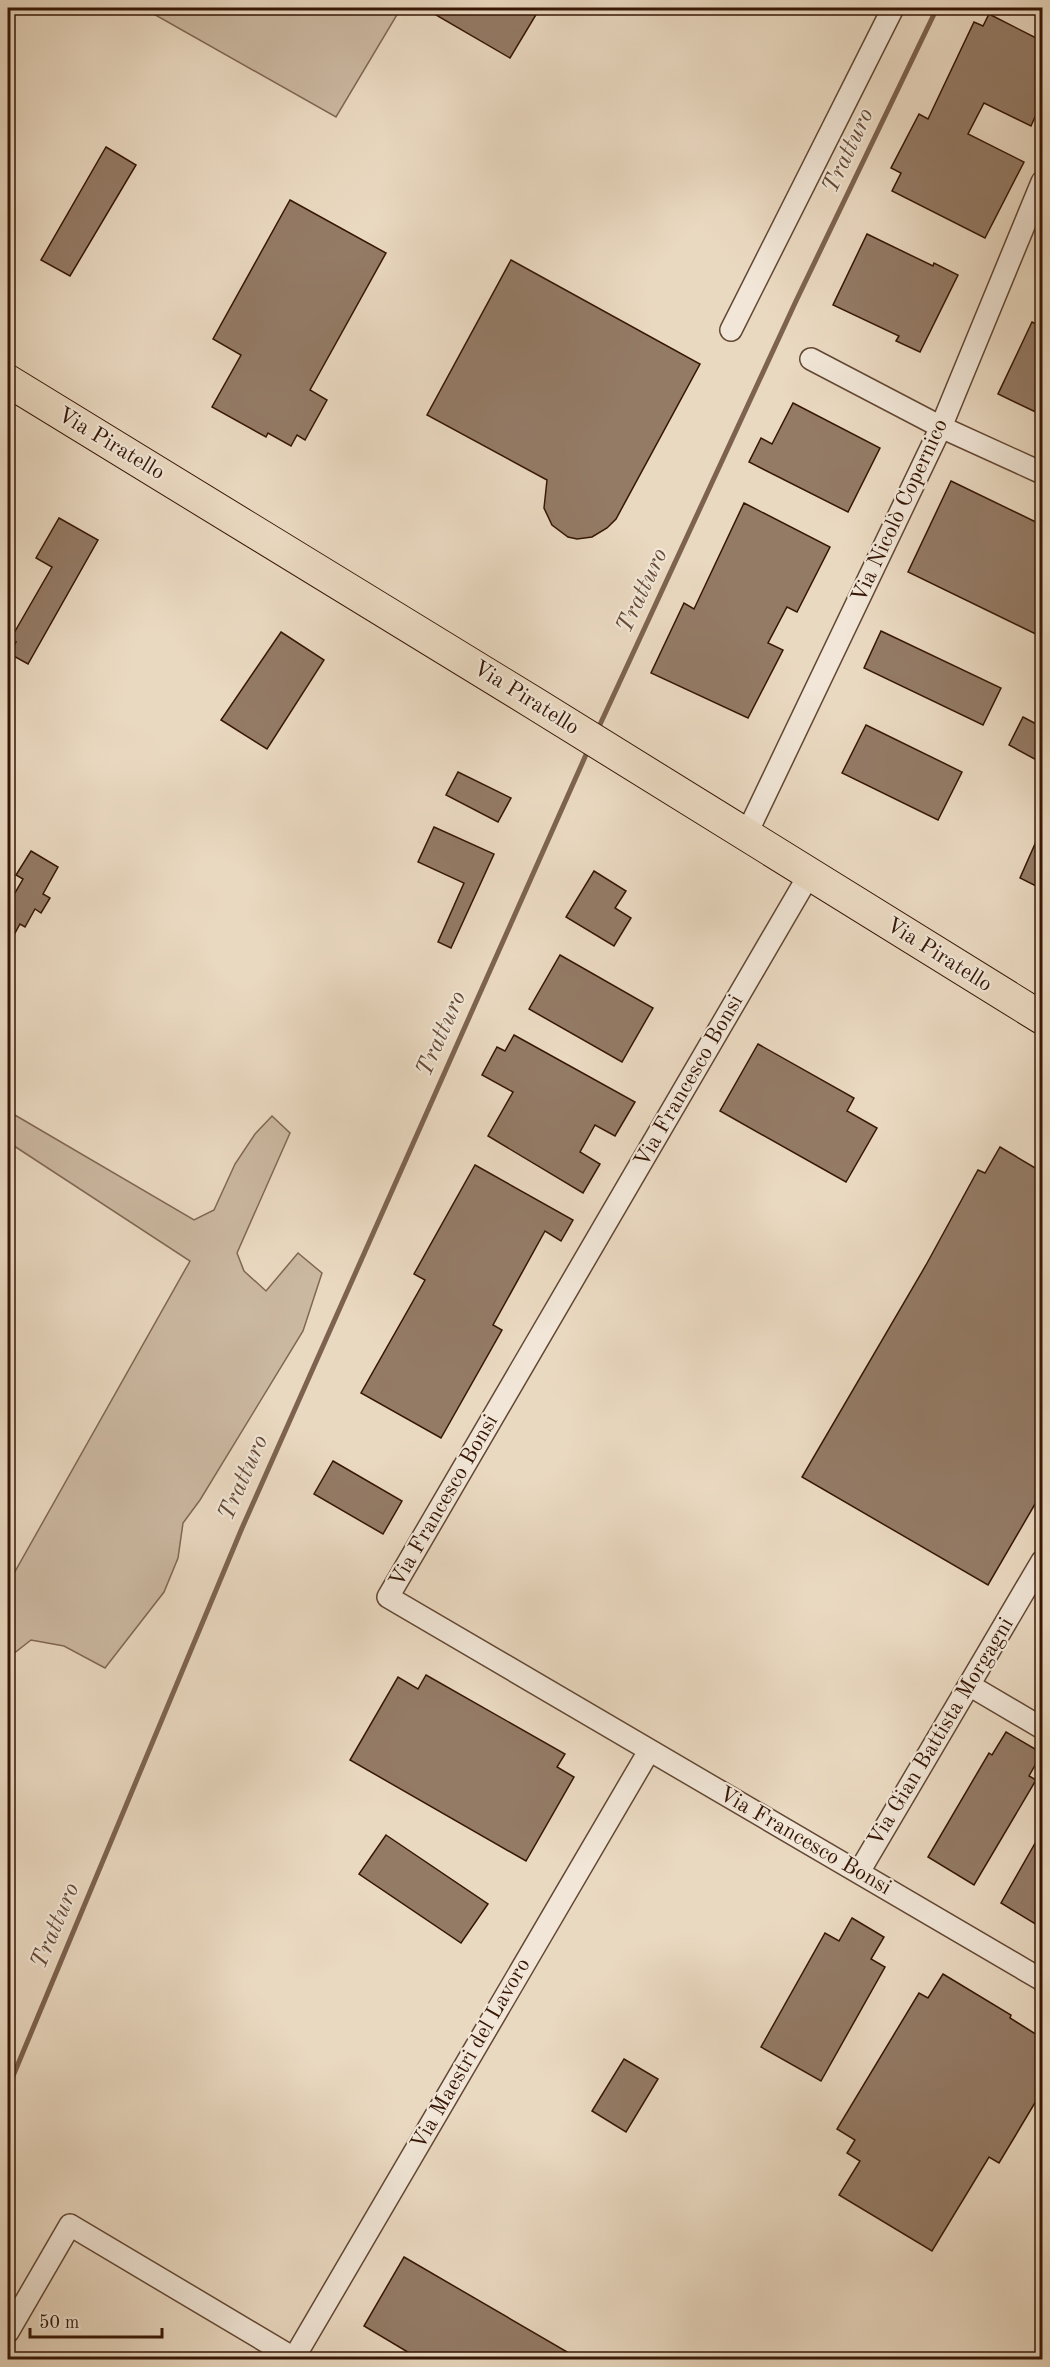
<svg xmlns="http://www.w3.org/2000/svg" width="1050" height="2367" font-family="'Old Standard TT',serif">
<rect width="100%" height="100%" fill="#ead9c1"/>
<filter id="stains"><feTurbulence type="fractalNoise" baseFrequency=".00333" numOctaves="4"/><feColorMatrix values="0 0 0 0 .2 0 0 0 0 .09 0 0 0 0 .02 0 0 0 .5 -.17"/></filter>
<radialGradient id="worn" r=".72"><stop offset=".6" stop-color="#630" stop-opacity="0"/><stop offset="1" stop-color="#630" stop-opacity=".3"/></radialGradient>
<!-- green -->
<g fill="#cbb8a1" stroke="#806752" stroke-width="1.5">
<path d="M 143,8 L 361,8 L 372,12 L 375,8 L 401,8 L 336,117 Z"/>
<path d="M 8,1111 L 194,1220 L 214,1210 L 235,1164 L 255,1134 L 272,1116 L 290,1133 L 237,1253 L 244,1271 L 266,1291 L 298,1253 L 322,1273 L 303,1331 L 200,1500 L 183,1523 L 178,1558 L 164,1592 L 105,1668 L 64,1646 L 31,1640 L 8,1658 L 8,1584 L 190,1261 L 8,1142 Z"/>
</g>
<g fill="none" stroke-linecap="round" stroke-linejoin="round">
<!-- stream -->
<g stroke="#7d634f" stroke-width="5">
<path d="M 597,731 L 796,301 L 937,8"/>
<path d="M 8,2088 L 242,1528 L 589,748"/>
</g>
</g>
<!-- building -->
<g fill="#947b66" stroke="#361604" stroke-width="1.5">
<path d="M 424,8 L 540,8 L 510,58 Z"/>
<path d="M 989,14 L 1042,41 L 1042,120 L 1035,117 L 1031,126 L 984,103 L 968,134 L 1024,162 L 985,238 L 892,191 L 901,173 L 891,168 L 919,114 L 928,119 L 974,22 L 983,26 Z"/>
<path d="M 106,147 L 136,165 L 70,276 L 41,260 Z"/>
<path d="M 290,200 L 386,253 L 310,390 L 327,400 L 305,440 L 297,435 L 291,446 L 268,433 L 266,437 L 212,407 L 241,355 L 213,339 Z"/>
<path d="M 867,234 L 933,266 L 934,263 L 958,275 L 920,352 L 896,341 L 899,336 L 833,305 Z"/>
<path d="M 511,260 L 700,364 L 616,519 L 607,528 L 592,537 L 577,539 L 568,537 L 552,525 L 544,508 L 547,480 L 427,415 Z"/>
<path d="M 1032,322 L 1042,327 L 1042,415 L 998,394 Z"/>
<path d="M 793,403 L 880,448 L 848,512 L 749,462 L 761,438 L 772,444 Z"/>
<path d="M 951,481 L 1042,525 L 1042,637 L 908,572 Z"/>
<path d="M 744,503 L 830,547 L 797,612 L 787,607 L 768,643 L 783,650 L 748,718 L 651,673 L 684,603 L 694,609 Z"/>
<path d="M 59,518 L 98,540 L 28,664 L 10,654 L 16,642 L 10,640 L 52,567 L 36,558 Z"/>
<path d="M 881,631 L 1001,688 L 983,725 L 864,668 Z"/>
<path d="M 281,632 L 324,660 L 267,749 L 221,720 Z"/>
<path d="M 1023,717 L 1042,727 L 1042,763 L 1009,745 Z"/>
<path d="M 866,725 L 962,772 L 938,820 L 842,773 Z"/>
<path d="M 458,772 L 511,798 L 498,822 L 446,795 Z"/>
<path d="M 434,827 L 494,854 L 451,948 L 438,942 L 464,883 L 418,862 Z"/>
<path d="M 1042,828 L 1042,889 L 1020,878 Z"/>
<path d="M 31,851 L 58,867 L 43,894 L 50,898 L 41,913 L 35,909 L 25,927 L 20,924 L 8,946 L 8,905 L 23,879 L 16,875 Z"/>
<path d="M 594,871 L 626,891 L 615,908 L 631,918 L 614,946 L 566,917 Z"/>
<path d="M 560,955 L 653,1008 L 622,1062 L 529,1009 Z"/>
<path d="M 514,1035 L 635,1102 L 615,1136 L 595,1125 L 580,1152 L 600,1164 L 583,1193 L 488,1136 L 513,1092 L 482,1075 L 497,1047 L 505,1051 Z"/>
<path d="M 758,1044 L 854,1098 L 847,1111 L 877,1128 L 846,1182 L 720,1111 Z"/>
<path d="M 1000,1147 L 1042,1172 L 1042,1492 L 988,1585 L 802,1477 L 926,1265 L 978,1170 L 985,1173 Z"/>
<path d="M 475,1165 L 573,1220 L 561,1241 L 545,1231 L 493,1325 L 502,1330 L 441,1438 L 361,1393 L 425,1280 L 414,1274 Z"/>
<path d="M 333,1461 L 402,1501 L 383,1534 L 314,1494 Z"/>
<path d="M 426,1675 L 565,1754 L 557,1767 L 574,1777 L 526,1861 L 350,1760 L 398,1677 L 418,1689 Z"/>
<path d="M 1006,1732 L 1042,1753 L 1029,1776 L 1036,1780 L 974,1885 L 928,1857 L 989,1753 L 992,1755 Z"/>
<path d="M 1042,1831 L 1042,1928 L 1001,1903 Z"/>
<path d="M 386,1835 L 488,1904 L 461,1943 L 359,1874 Z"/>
<path d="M 852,1918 L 884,1937 L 871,1959 L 885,1967 L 821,2081 L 761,2047 L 825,1933 L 839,1941 Z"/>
<path d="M 943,1974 L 1011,2015 L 1010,2018 L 1042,2038 L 1042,2091 L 999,2163 L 989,2157 L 932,2251 L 839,2195 L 860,2161 L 847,2153 L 855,2140 L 837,2129 L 919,1993 L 928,1998 Z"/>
<path d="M 624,2059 L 658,2079 L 626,2132 L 592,2111 Z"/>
<path d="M 404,2257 L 581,2360 L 421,2360 L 364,2326 Z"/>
</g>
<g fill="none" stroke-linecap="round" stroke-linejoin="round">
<defs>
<g id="street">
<path d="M 731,330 L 893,8"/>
<path d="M 811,359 L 941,427 L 1042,473"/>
<path d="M 746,835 L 941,427 L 1042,182"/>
<path d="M 809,875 L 388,1597 L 1042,1980"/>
<path d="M 969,1685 L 1042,1728"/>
<path d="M 859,1872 L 1042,1561"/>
<path d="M 8,2332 L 70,2225 L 297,2360"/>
<path d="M 294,2358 L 649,1751"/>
</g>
<path id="primary" d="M 8,381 L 534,703 L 1042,1018"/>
</defs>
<!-- street casing -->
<use href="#street" stroke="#634733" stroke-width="24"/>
<!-- primary casing -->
<use href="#primary" stroke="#361604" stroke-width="34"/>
<!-- street -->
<use href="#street" stroke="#f1e6d7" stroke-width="21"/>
<!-- primary -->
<use href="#primary" stroke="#ead9c1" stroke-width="32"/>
</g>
<g text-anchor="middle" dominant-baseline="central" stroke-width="4.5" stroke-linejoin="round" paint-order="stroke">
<!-- street labels -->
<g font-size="22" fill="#361604" stroke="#f1e6d7">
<text transform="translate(111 444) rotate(31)">Via Piratello</text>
<text transform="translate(900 511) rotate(-65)">Via Nicolò Copernico</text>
<text transform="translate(526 698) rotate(32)">Via Piratello</text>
<text transform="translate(939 955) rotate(32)">Via Piratello</text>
<text transform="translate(689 1081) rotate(-60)">Via Francesco Bonsi</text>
<text transform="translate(444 1501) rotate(-60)">Via Francesco Bonsi</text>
<text transform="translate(941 1732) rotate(-59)">Via Gian Battista Morgagni</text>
<text transform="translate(805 1841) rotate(30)">Via Francesco Bonsi</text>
<text transform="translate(471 2054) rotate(-60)">Via Maestri del Lavoro</text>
</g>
<!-- water labels -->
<g font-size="24" font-style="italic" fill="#664a36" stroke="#f1e6d7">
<text transform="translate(849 151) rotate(-65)">Tratturo</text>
<text transform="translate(643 591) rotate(-65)">Tratturo</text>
<text transform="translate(442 1034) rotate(-66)">Tratturo</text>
<text transform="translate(244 1478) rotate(-66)">Tratturo</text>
<text transform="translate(56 1926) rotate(-67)">Tratturo</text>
</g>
</g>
<!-- margin -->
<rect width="1050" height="2367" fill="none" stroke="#ead9c1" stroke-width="30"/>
<rect x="9" y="9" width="1032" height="2349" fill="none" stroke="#361604" stroke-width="3"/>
<rect x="15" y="15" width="1020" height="2337" fill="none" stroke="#361604" stroke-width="1.5"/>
<!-- scale -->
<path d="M30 2328v9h132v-9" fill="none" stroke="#361604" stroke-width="3"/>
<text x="39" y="2328" font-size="18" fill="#361604" stroke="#f1e6d7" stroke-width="4.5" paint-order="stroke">50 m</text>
<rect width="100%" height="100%" filter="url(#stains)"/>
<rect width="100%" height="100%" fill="url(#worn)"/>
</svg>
